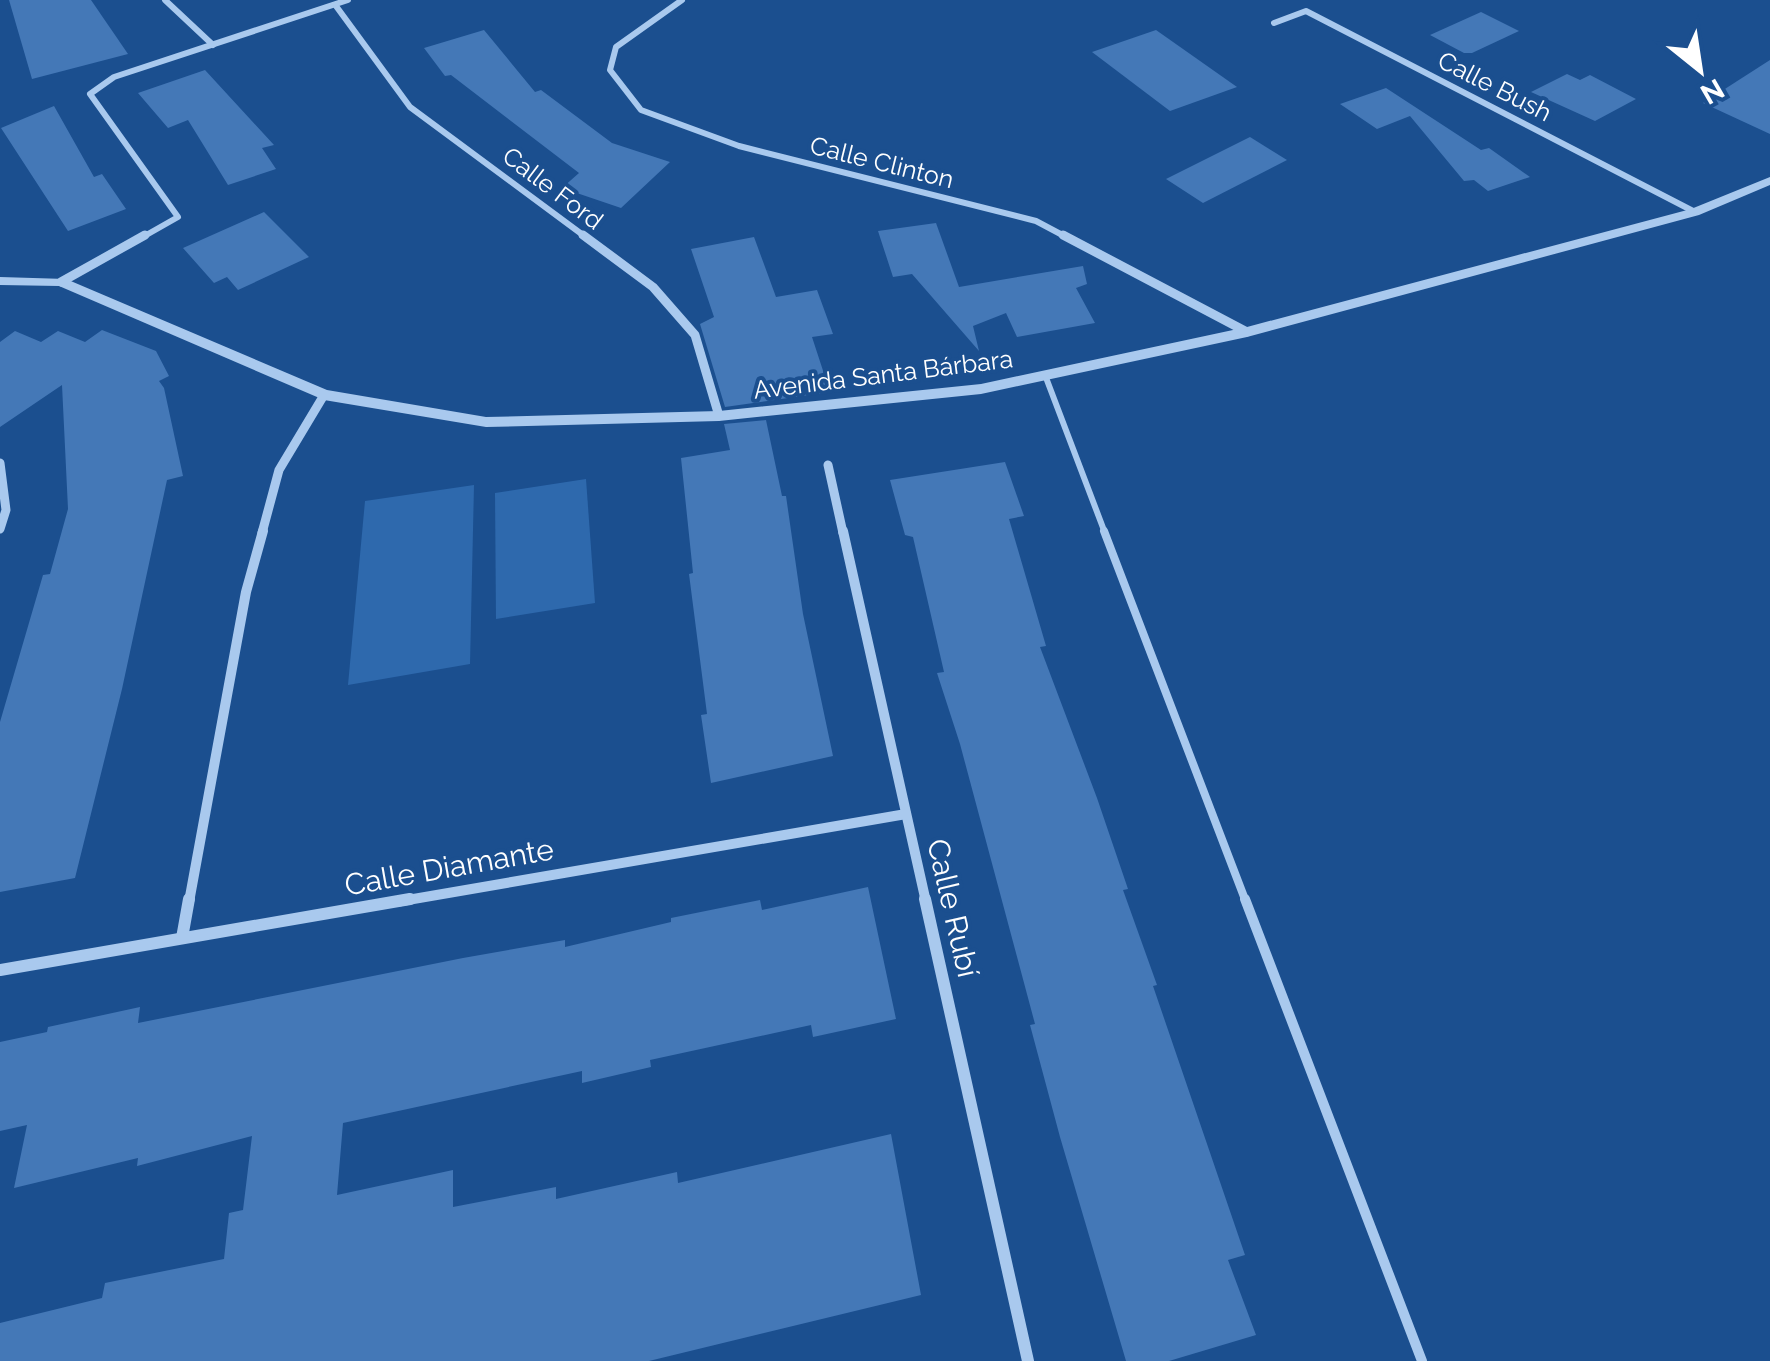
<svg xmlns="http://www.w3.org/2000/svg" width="1770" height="1361" font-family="Raleway,sans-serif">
<rect width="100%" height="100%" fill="#1b4f8f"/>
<!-- green -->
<g fill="#2e69ad">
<path d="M 586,479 L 595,603 L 496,619 L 495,493 Z"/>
<path d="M 474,485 L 470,664 L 348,685 L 365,501 Z"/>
</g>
<!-- building -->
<g fill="#4478b7">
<path d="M 9,0 L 91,0 L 128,54 L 32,79 Z"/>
<path d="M 1481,12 L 1519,31 L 1472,53 L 1464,53 L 1430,35 Z"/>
<path d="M 484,30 L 535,92 L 541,90 L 612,143 L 670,162 L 621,208 L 562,188 L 579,173 L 451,75 L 445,76 L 424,48 Z"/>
<path d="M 1156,30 L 1237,87 L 1170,111 L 1092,52 Z"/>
<path d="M 1770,60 L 1770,134 L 1703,103 Z"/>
<path d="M 205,70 L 274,145 L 262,148 L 276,169 L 228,185 L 188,120 L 168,128 L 138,93 Z"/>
<path d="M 1567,74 L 1580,80 L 1590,75 L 1636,99 L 1595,121 L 1531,92 Z"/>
<path d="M 1386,88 L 1481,150 L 1489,148 L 1530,177 L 1488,191 L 1474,180 L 1464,181 L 1410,116 L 1377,129 L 1340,104 Z"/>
<path d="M 54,106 L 94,177 L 102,174 L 126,209 L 68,231 L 1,128 Z"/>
<path d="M 1250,137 L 1287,160 L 1203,203 L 1166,179 Z"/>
<path d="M 264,212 L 309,257 L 238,290 L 227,277 L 214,283 L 183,248 Z"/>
<path d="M 936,223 L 959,287 L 1083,266 L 1087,284 L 1076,288 L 1095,323 L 1017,337 L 1006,313 L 973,326 L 979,351 L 912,274 L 893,277 L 878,231 Z"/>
<path d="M 754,237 L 776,297 L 817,290 L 833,334 L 812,337 L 830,392 L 725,407 L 700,324 L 714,317 L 691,249 Z"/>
<path d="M 102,330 L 156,351 L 169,376 L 159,381 L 164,388 L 183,476 L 167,480 L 122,689 L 75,878 L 0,892 L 0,722 L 43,575 L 50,574 L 68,509 L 62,385 L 0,427 L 0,342 L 15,331 L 41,342 L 58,331 L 85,342 Z"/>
<path d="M 766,420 L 782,496 L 786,496 L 803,614 L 833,756 L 711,783 L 701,715 L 707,714 L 689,574 L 693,573 L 681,458 L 730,450 L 724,424 Z"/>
<path d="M 1005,462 L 1024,516 L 1009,519 L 1046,646 L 1040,647 L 1097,798 L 1128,889 L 1123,890 L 1157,985 L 1153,986 L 1245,1255 L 1228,1260 L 1256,1335 L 1169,1361 L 1126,1361 L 1060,1137 L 1030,1025 L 1035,1024 L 960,744 L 937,673 L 944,672 L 913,537 L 905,535 L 890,480 Z"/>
<path d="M 868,887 L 896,1019 L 813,1037 L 811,1025 L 650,1060 L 651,1067 L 582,1083 L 582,1071 L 343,1123 L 337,1195 L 453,1170 L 453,1207 L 556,1187 L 556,1199 L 677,1172 L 678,1183 L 891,1134 L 921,1295 L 649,1361 L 0,1361 L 0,1323 L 102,1298 L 105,1283 L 224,1259 L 229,1213 L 243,1210 L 252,1136 L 137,1166 L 138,1158 L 14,1188 L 27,1125 L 0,1131 L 0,1042 L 47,1032 L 48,1027 L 140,1007 L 138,1023 L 463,958 L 565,940 L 565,947 L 671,922 L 671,918 L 760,900 L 762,910 Z"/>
</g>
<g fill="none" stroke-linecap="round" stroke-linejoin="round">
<!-- service-far2 -->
<path stroke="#a9c9ee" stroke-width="6" d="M 1045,375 L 1105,533"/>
<!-- service-far1 -->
<path stroke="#a9c9ee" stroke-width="8" d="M 1104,531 L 1246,902"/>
<!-- service -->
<path stroke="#a9c9ee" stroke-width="10" d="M 1245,899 L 1422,1361"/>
<!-- minor-far3 -->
<g stroke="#a9c9ee" stroke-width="6">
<path d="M 165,0 L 213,45"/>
<path d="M 682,0 L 616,47 L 610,70 L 641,110 L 739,146 L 1036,221 L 1068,238"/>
<path d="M 336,6 L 410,107 L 587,238"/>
<path d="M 1274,23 L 1306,11 L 1695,212"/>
<path d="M 141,238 L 178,217 L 90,94 L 114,77 L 348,0"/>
</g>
<!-- minor-far2 -->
<g stroke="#a9c9ee" stroke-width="9">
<path d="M 583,235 L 653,287 L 695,335 L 719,416"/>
<path d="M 1063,235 L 1247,332"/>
<path d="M 61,282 L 145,235"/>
<path d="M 0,463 L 6,510 L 0,529"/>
<path d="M 828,465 L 843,533"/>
<path d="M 262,533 L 279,470 L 324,395"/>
</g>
<!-- minor-far1 -->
<g stroke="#a9c9ee" stroke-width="10">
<path d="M 843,531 L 926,902"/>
<path d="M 189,902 L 246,592 L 263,531"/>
<path d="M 396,902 L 906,814"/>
</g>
<!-- minor -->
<g stroke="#a9c9ee" stroke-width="12">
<path d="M 925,899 L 1028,1361"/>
<path d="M 182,938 L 189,899"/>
<path d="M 0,970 L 410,899"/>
</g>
<!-- tertiary -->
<path fill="#a9c9ee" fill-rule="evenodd" d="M 1770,177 L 1770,185 L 1699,215 L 1247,337 L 981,394 L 719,421 L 486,427 L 324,400 L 59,286 L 0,285 L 0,277 L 66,279 L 327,390 L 486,417 L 719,411 L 981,384 L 1247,327 L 1691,209 Z"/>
</g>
<g text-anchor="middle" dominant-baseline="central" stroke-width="8" stroke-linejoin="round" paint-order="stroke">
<!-- far-street labels -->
<g font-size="25" fill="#fff" stroke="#1b4f8f">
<text transform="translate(1495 86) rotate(27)">Calle Bush</text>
<text transform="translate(882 162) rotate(14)">Calle Clinton</text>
<text transform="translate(553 188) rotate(37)">Calle Ford</text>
<text transform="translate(883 374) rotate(-7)">Avenida Santa Bárbara</text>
</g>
<!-- street labels -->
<g font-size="30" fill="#fff" stroke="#1b4f8f">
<text transform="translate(449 867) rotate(-10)">Calle Diamante</text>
<text transform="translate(953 908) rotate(77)">Calle Rubí</text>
</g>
</g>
<!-- north arrow -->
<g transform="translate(1700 70) rotate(150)" stroke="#1b4f8f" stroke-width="8" paint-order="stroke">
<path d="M0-8L18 38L0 25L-18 38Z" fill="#ffffff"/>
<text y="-15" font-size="28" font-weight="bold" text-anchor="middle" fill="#ffffff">N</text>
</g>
</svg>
